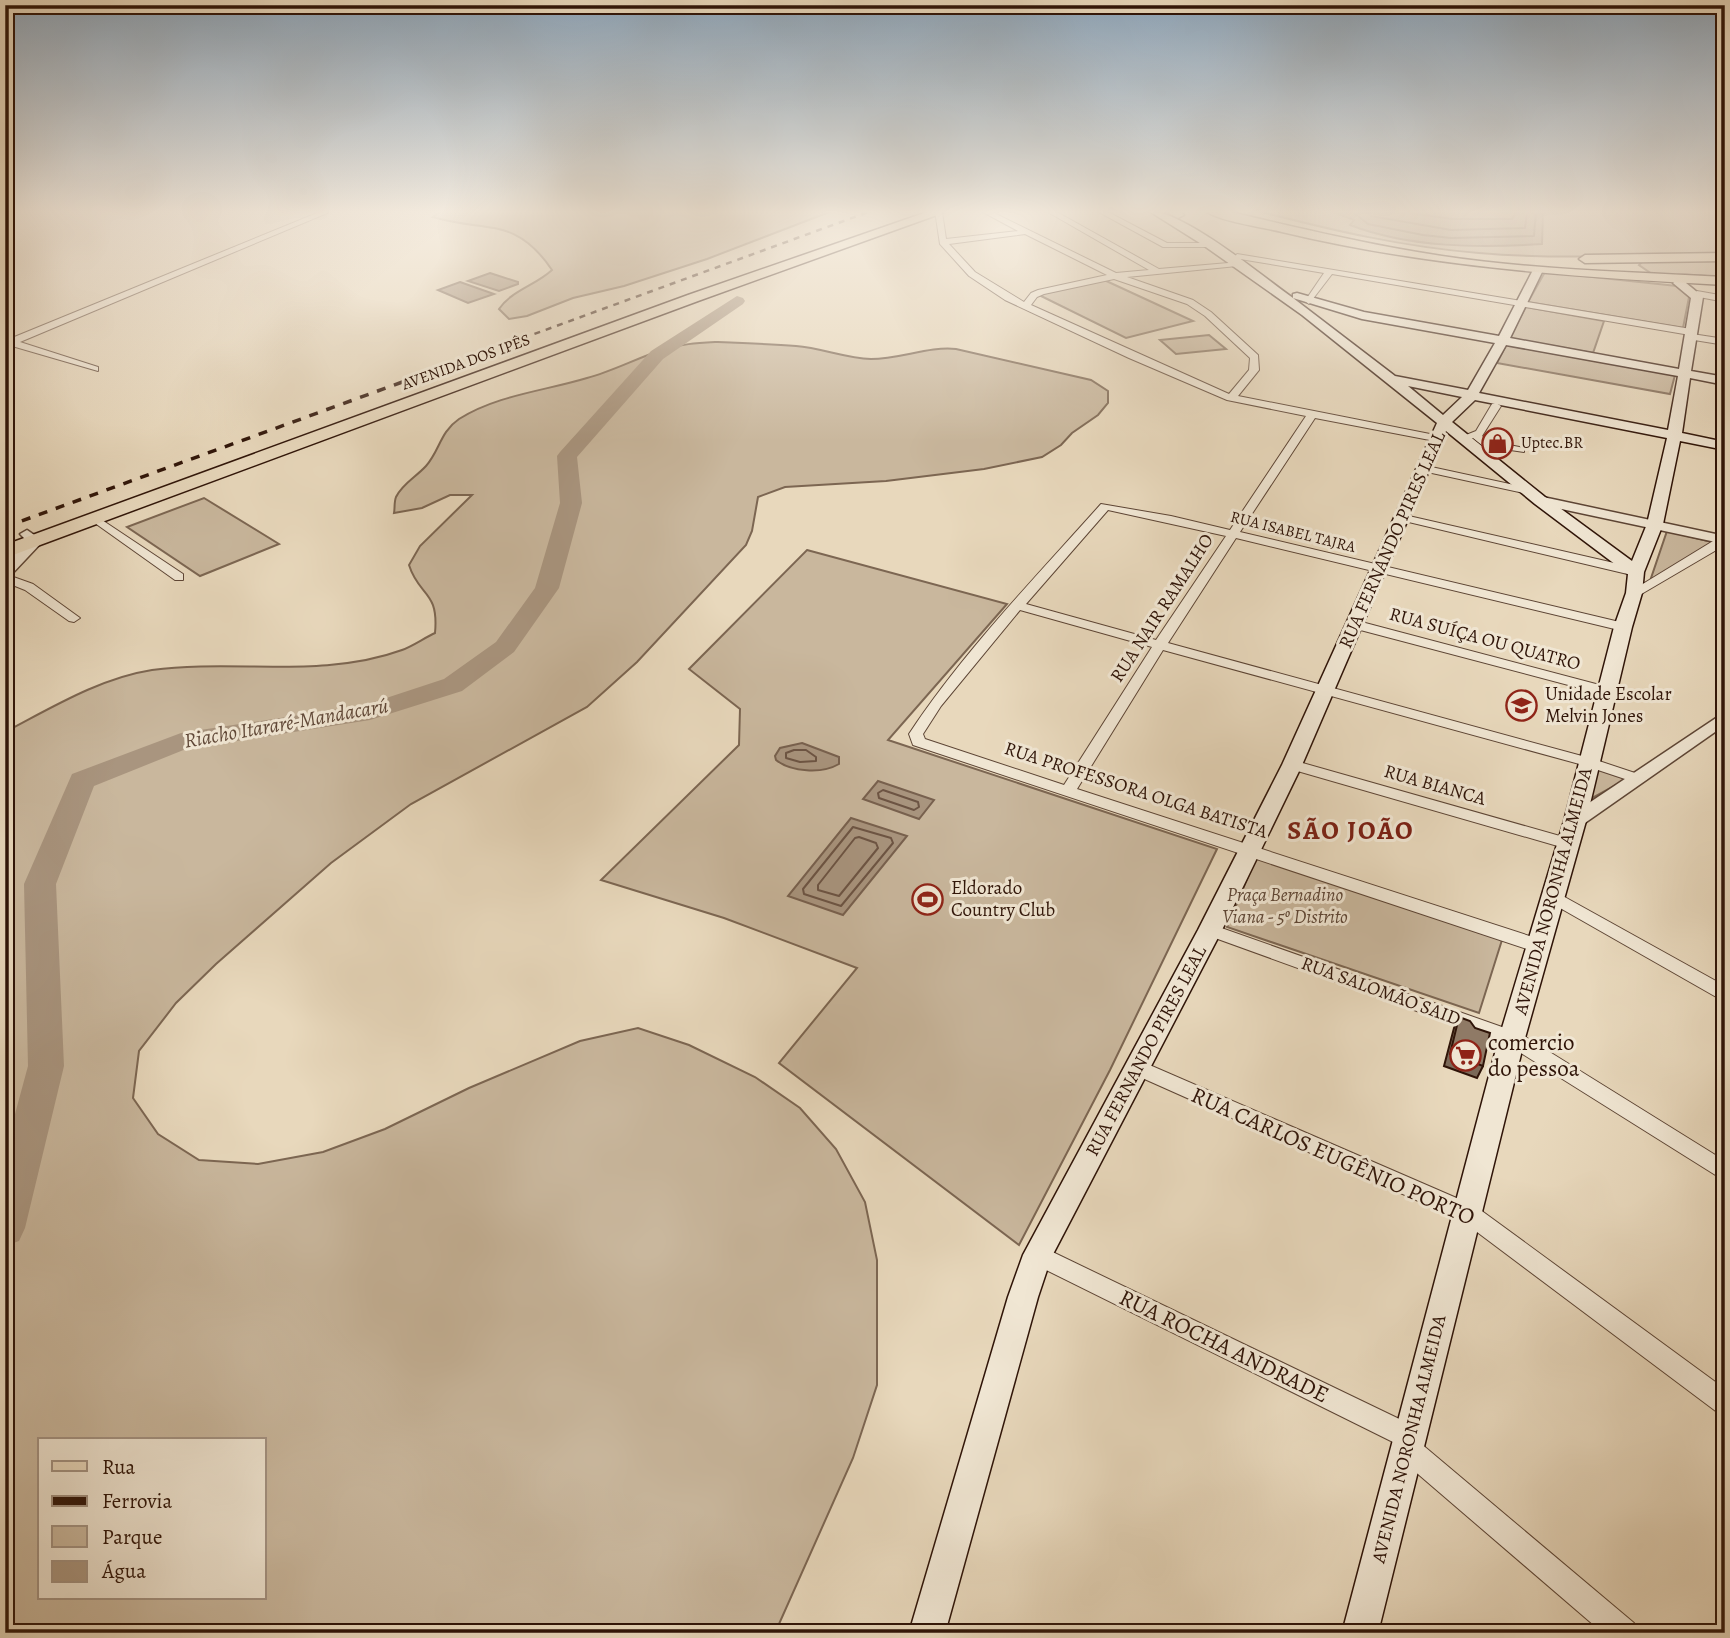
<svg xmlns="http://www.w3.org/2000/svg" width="1730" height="1638" font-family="Alegreya,serif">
<rect width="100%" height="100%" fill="#e8d8bc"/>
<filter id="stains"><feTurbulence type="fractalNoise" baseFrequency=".00286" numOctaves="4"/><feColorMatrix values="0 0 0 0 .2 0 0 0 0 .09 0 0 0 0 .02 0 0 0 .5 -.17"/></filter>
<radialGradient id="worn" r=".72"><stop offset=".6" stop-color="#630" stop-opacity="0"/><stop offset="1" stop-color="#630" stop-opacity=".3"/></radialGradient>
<!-- green -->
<g fill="#c9b79d" stroke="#7c6652" stroke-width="2" fill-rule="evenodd">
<path d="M 441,211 L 832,211 L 707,259 L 624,286 L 573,298 L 527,316 L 509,319 L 499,309 C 511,291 536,285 552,270 C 515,215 485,233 433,217 Z"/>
<path d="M 1258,211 L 1725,211 L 1725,253 C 1643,255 1560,260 1479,253 C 1403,247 1331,230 1258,211 Z"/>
<path d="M 1725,258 L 1725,279 L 1652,274 L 1639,265 L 1642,262 Z"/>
<path d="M 1545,272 L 1677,286 L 1690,292 L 1683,328 L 1528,302 Z"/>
<path d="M 1102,279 L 1193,321 L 1126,338 L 1037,294 Z"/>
<path d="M 1526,307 L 1604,321 L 1593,353 L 1509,338 Z"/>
<path d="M 1209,335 L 1226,349 L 1176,354 L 1160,340 Z"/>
<path d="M 715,342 C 742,343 770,344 796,346 C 822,348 845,358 871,359 C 900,359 929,346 956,349 L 1091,380 L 1108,391 L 1108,403 L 1098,415 L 1072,433 L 1061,445 L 1042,457 L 984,469 L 886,481 L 785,487 L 758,497 L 752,531 L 746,545 L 637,662 L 587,707 L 411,804 L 331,863 L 216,964 L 176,1003 L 139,1051 L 133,1098 L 158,1134 L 199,1160 L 258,1164 L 323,1152 L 385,1129 L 469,1088 L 580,1041 L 638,1028 L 689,1045 L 755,1077 L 800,1108 L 836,1149 L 865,1202 L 877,1260 L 877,1385 L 853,1458 L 775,1633 L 5,1633 L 5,732 C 51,708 100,678 152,670 C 234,659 323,679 402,650 C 413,646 424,638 435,633 C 439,590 419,597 409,565 L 420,546 L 472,495 L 450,495 L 422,508 L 394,513 C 395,508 394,502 396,497 C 402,484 416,477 426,466 C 440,450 440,432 459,419 C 497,395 544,391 587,378 C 613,371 637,358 662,350 C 680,344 697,343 715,342 ZM 40,1440 L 264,1440 L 264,1598 L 40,1598 Z"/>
<path d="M 1506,345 L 1675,375 L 1670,394 L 1497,363 Z"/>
<path d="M 204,498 L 279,544 L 200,576 L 127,527 Z"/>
<path d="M 1667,531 L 1712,542 L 1649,584 Z"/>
<path d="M 807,550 L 1007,604 L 888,740 L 1217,849 L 1110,1070 L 1019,1245 L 779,1063 L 857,968 L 724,918 L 601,880 L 739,745 L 740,709 L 689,669 Z"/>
<path d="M 1593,768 L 1629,778 L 1585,802 Z"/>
<path d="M 1257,855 L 1502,940 L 1479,1013 L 1227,927 Z"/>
</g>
<!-- water -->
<g fill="#a9957f" stroke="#78614f" stroke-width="2">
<path d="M 1331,211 L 1533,211 L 1543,214 L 1542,244 C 1479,248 1410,248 1350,225 L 1354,220 Z"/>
<path d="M 490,273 L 518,282 L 518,284 L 499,291 L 468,281 Z"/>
<path d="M 460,282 L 494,294 L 468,303 L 438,290 Z"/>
<path d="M 802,743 L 839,757 L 839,764 C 822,774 791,772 776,760 L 775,756 L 780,748 Z"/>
<path d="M 878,781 L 934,800 L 919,819 L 863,799 Z"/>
<path d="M 851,818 L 907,836 L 843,915 L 788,896 Z"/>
</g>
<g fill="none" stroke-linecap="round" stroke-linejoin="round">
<!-- shore -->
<g stroke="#6c5444" stroke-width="2">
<path d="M 1352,211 L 1368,224 L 1423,235 L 1451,238 L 1534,236 L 1536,211"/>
<path d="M 1367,211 L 1371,216 L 1451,230 L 1525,228 L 1527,211"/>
<path d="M 1396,211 L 1452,219 L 1512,219 L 1517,211"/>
<path d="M 794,750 L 806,750 L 816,757 L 816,761 L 800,762 L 786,758 L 786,753 Z"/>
<path d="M 883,790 L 918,802 L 919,807 L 914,810 L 879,798 L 878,793 Z"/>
<path d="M 853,827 L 891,838 L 893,843 L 841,906 L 804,894 L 803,889 Z"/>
<path d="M 859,837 L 876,843 L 878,848 L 839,896 L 818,890 L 818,885 L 855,838 Z"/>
</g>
<!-- river -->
<path fill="#a9957f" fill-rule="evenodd" d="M 737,296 L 743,298 L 745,301 L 743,304 L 663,359 L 577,457 L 582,503 L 559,588 L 514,652 L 462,691 L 370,720 L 186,749 L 94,786 L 56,884 L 64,1066 L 25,1228 L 19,1241 L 5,1246 L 5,1151 L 28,1066 L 24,884 L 72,774 L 181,733 L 365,705 L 444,679 L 496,642 L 535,588 L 560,503 L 557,456 L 560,452 L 651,351 Z"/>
<defs>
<g id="minor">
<path d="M 322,211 L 332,211 L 20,342 L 98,367 L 98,371 L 12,346 L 5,348 L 7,340 Z"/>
<path d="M 935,211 L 942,212 L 946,239 L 1018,231 L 981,211 L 990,211 L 1116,273 L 1149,270 L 1046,211 L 1055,211 L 1159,269 L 1240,262 L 1237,266 L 1127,277 L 1193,300 L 1211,312 L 1258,355 L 1259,370 L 1238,396 L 1435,435 L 1440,438 L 1435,441 L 1315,418 L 1240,532 L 1628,624 L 1628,630 L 1623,631 L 1236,538 L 1168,643 L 1593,759 L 1644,776 L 1647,779 L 1639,784 L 1634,782 L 1583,765 L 1163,650 L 1077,789 L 1545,941 L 1548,946 L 1545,951 L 1533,951 L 913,745 L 909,734 C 964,651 1035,578 1101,504 L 1171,516 L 1230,530 L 1306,416 L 1227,400 L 1129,358 L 1005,300 L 969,276 L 940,244 ZM 1025,234 L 1107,275 L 1038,290 L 1031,293 L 1024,302 L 975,272 L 949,244 ZM 1114,279 L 1187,304 L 1205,316 L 1250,358 L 1249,370 L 1229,394 L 1031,305 L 1037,297 L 1044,294 ZM 1108,510 L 1226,536 L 1156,640 L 1026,604 ZM 1020,610 L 1152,647 L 1064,785 L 925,739 L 923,734 L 941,706 Z"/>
<path d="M 1097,211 L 1106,211 L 1167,243 L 1210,243 L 1214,245 L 1210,247 L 1163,247 Z"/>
<path d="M 1237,254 L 1691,329 L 1696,332 L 1692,334 L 1725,339 L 1725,345 L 1688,339 L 1686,337 L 1690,335 L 1332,274 L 1309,304 L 1305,301 L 1324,273 L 1234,258 Z"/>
<path d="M 1697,291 L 1725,296 L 1725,302 L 1694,296 L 1693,294 Z"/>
<path d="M 1496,403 L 1501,406 L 1482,436 L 1490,441 L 1524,448 L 1524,452 L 1483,446 L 1473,438 L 1466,440 L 1461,437 L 1476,431 L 1492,404 Z"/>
<path d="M 1422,465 L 1528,488 L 1534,491 L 1528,494 L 1418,470 L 1417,468 Z"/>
<path d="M 1400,514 L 1636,568 L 1642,572 L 1636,576 L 1396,519 L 1394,517 Z"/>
<path d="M 96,516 L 183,574 L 183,580 L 175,580 L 92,521 L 92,517 Z"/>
<path d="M 1721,532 L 1725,532 L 1725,545 L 1638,596 L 1634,597 L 1628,593 L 1718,538 Z"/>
<path d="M 5,574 L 33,584 L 80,618 L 74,622 L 69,621 L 25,590 L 5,582 Z"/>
<path d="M 1354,620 L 1611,688 L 1613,691 L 1606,695 L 1349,627 L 1347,624 Z"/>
<path d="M 1292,760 L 1574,840 L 1576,844 L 1568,849 L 1287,768 L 1284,765 Z"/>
<path d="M 1552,890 L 1725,986 L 1725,1002 L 1546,900 L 1544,896 L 1546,892 Z"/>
<path d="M 1210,924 L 1519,1033 L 1725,1161 L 1725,1181 L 1505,1043 L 1204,934 L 1201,930 L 1204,926 Z"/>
<path d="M 1138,1060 L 1475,1206 L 1725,1389 L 1725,1416 L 1717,1412 L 1461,1220 L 1131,1073 L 1128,1068 L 1131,1063 Z"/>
<path d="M 1038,1245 L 1418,1428 L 1421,1437 L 1419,1442 L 1634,1623 L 1637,1633 L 1603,1633 L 1397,1456 L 1394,1447 L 1395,1443 L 1030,1262 L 1027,1255 L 1030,1248 Z"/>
</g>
<g id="tertiary">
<path d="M 1543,497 L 1725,536 L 1725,544 L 1538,504 L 1536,501 Z"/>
<path d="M 27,530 L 43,541 L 10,576 L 5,577 L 5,564 L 27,541 L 20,534 Z"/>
<path d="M 1725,712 L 1725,725 L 1582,825 L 1568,825 L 1565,821 L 1568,817 Z"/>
</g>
<path id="secondary" d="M 1149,211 C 1184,211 1262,276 1293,298 L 1293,294 L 1297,293 L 1364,312 L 1499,336 L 1533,270 L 1542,268 L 1543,270 L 1510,338 L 1679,369 L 1691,298 L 1673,283 L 1678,279 L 1686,279 L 1686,283 L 1703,297 L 1691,371 L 1725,377 L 1725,385 L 1690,378 L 1682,433 L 1725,442 L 1725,450 L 1680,441 L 1663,524 L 1644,572 L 1642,593 L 1632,627 L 1586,821 L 1525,1038 L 1378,1633 L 1342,1633 L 1499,1038 L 1564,821 L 1614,627 L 1626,593 L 1628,574 L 1535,504 L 1446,431 L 1302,765 L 1222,930 L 1051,1258 L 1038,1297 L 945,1633 L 909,1633 L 1008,1297 L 1023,1255 L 1198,930 L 1282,765 L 1437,423 L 1302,315 L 1203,245 ZM 1293,298 L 1362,319 L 1495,343 L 1468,390 L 1395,376 ZM 1506,345 L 1678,376 L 1668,430 L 1479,393 ZM 1408,386 L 1462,397 L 1443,415 ZM 1475,400 L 1667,438 L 1647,524 L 1632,561 L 1545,497 L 1452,422 Z"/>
<g id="primary">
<path d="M 930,211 L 948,211 L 698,301 L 5,558 L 5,545 L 688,295 Z"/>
<path d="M 1164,211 L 1180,211 L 1184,215 L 1178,218 Z"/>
<path d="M 1205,211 L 1227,211 C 1298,228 1369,245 1442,256 C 1535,270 1631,272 1725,277 L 1725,285 C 1575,277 1428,267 1282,232 C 1262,227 1222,222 1205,211 Z"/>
<path d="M 1725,253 L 1725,261 L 1585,263 L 1579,259 L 1585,255 Z"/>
</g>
</defs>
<!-- minor casing -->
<use href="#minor" stroke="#5d4535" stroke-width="2"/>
<!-- tertiary casing -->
<use href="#tertiary" stroke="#5d4535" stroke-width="3"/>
<!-- secondary casing -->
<use href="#secondary" stroke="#2f1408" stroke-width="3"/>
<!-- primary casing -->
<use href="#primary" stroke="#2f1408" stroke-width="3"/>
<!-- minor -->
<use href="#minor" fill="#f0e6d3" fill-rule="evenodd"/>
<!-- tertiary -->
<use href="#tertiary" fill="#f0e6d3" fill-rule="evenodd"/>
<!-- secondary -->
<use href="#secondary" fill="#f0e6d3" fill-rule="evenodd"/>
<!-- primary -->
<use href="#primary" fill="#e8d8bc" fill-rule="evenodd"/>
<!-- rail-far1 -->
<path stroke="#2f1408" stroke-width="2.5" stroke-dasharray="6 6" stroke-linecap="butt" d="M 433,371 L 871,211"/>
<!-- rail -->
<path stroke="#2f1408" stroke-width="3.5" stroke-dasharray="9 9" stroke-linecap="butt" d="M 5,527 L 438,369"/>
</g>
<!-- wall -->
<path fill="#7b6958" stroke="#2f1408" stroke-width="2" d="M 1459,1017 L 1475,1028 L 1483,1066 L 1477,1078 L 1444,1066 L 1454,1028 Z"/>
<!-- building -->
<path fill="#8f7a66" stroke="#2f1408" stroke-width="2" d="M 1459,1017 L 1470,1021 L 1475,1028 L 1490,1033 L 1483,1066 L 1450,1054 Z"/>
<!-- sky -->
<linearGradient id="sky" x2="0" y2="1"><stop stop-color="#8fa8be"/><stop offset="0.48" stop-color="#f5ede1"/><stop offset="1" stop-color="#f5ede1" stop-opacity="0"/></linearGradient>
<rect width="1730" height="441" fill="url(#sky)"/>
<!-- icons -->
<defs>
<symbol id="shop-ring" viewBox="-11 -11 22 22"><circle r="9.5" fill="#f0e6d3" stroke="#8f2418" stroke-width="1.5"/><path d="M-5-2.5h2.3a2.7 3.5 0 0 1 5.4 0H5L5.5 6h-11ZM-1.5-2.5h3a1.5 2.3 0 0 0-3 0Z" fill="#8f2418"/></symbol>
<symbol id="school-ring" viewBox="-11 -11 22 22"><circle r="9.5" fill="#f0e6d3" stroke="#8f2418" stroke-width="1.5"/><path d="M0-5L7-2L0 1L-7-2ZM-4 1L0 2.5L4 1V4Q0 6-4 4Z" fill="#8f2418"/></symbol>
<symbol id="stadium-ring" viewBox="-11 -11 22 22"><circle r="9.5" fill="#f0e6d3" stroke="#8f2418" stroke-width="1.5"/><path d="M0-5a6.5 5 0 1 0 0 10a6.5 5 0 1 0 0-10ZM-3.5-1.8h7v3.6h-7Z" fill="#8f2418"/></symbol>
<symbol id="supermarket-ring" viewBox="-11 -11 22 22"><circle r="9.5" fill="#f0e6d3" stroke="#8f2418" stroke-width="1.5"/><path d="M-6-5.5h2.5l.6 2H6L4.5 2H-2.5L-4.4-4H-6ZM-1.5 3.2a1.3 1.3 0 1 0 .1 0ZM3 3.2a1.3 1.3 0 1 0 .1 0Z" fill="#8f2418"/></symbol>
</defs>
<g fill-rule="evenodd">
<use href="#shop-ring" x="1480" y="426" width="35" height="35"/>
<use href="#school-ring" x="1504" y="688" width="35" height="35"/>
<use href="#stadium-ring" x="910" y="882" width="35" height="35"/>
<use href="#supermarket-ring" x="1448" y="1038" width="35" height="35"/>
</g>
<g text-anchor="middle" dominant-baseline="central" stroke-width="6" stroke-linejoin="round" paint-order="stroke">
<!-- far-street labels -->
<g font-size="16" fill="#2f1408" stroke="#f0e6d3">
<text transform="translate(466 362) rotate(-20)">AVENIDA DOS IPÊS</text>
<text transform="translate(1293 532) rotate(14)">RUA ISABEL TAJRA</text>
</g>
<!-- far-poi labels -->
<g font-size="16" fill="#2f1408" stroke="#f0e6d3" text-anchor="start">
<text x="1521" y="443">Uptec.BR</text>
</g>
<!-- street labels -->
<g font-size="19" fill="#2f1408" stroke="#f0e6d3">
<text transform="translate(1392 540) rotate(-66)">RUA FERNANDO PIRES LEAL</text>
<text transform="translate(1162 608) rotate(-57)">RUA NAIR RAMALHO</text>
<text transform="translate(1485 639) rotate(15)">RUA SUÍÇA OU QUATRO</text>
<text transform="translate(1435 785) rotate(16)">RUA BIANCA</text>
<text transform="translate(1136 790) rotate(18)">RUA PROFESSORA OLGA BATISTA</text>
<text transform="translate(1553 891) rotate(-75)">AVENIDA NORONHA ALMEIDA</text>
<text transform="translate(1381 991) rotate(20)">RUA SALOMÃO SAID</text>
<text transform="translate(1146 1051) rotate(-62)">RUA FERNANDO PIRES LEAL</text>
<text transform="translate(1409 1439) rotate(-76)">AVENIDA NORONHA ALMEIDA</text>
</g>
<!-- poi labels -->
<g font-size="19" fill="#2f1408" stroke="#f0e6d3" text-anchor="start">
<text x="1545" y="694">Unidade Escolar<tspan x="1545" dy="22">Melvin Jones</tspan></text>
<text x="951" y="888">Eldorado<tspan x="951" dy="22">Country Club</tspan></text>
</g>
<!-- park labels -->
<g font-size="19" font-style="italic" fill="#5d4535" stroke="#f0e6d3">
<text x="1285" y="895">Praça Bernadino<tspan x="1285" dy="22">Viana - 5º Distrito</tspan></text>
</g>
<!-- water labels -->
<g font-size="21" font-style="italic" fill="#604838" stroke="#f0e6d3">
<text transform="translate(286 723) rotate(-10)">Riacho Itararé-Mandacarú</text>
</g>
<!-- near-poi labels -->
<g font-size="23" fill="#2f1408" stroke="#f0e6d3" text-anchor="start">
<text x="1488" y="1042">comercio<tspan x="1488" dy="26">do pessoa</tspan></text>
</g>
<!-- near-street labels -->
<g font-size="23" fill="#2f1408" stroke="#f0e6d3">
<text transform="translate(1333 1156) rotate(24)">RUA CARLOS EUGÊNIO PORTO</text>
<text transform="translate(1224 1346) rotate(26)">RUA ROCHA ANDRADE</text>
</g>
<!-- district labels -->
<g font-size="26" font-weight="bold" letter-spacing="2" fill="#7a1f14" stroke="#f0e6d3">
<text x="1351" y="830">SÃO JOÃO</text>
</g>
</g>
<!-- margin -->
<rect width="1730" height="1638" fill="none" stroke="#e8d8bc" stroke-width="28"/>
<rect x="7" y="7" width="1716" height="1624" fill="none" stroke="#2f1408" stroke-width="3.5"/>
<rect x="14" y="14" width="1702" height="1610" fill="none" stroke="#2f1408" stroke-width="2"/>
<!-- legend -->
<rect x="38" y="1438" width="228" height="161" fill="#f0e6d3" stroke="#a39282" stroke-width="2"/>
<rect x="52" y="1461" width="35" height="10" fill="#e8d8bc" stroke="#a39282" stroke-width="2"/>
<text x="102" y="1474" font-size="21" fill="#2f1408">Rua</text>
<rect x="52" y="1496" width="35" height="10" fill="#2f1408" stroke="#a39282" stroke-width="2"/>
<text x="102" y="1508" font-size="21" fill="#2f1408">Ferrovia</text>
<rect x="52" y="1526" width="35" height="21" fill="#c9b79d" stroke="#a39282" stroke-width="2"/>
<text x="102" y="1544" font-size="21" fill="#2f1408">Parque</text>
<rect x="52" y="1561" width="35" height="21" fill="#a9957f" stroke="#a39282" stroke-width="2"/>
<text x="102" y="1578" font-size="21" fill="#2f1408">Água</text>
<rect width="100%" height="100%" filter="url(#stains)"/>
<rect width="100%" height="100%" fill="url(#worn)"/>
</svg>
